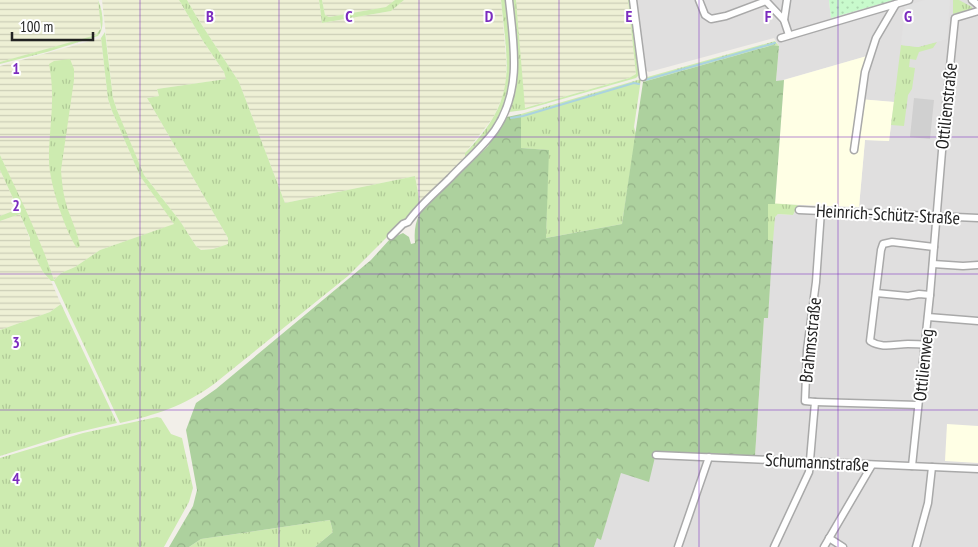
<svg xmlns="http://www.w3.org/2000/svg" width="978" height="547" font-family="'PT Sans Narrow',sans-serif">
<defs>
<pattern id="farmland-rules" width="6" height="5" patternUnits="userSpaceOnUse" patternTransform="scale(1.25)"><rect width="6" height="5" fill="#eef0d5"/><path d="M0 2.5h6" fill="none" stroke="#ccceb7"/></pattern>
<pattern id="grass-tufts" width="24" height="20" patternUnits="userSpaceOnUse" patternTransform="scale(1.25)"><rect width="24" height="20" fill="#cdebb0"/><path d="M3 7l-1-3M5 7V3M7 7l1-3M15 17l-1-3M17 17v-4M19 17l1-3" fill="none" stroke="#b0c997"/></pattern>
<pattern id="forest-crowns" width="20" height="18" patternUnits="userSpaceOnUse" patternTransform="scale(1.25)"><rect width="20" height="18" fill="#add19e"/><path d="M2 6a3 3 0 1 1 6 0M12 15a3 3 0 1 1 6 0" fill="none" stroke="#95b388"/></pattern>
<pattern id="park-dots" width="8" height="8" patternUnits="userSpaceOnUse" patternTransform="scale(1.25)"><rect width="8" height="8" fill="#c8facc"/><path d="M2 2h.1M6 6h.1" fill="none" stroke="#acd6af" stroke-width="1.8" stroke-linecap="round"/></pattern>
</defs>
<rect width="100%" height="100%" fill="#f2efe9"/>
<!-- residential -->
<path fill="#e0dfdf" d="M 636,0 L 829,0 L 831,18 L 894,0 L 974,0 L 978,4 L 978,547 L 594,547 L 597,538 L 601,539 L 621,473 L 655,456 L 755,456 L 764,318 L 768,318 L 774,217 L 778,214 L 793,215 L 798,205 L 859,207 L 865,140 L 889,141 L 894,102 L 858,99 L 867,56 L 776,82 L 779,46 L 774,38 L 649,72 L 645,70 Z"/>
<!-- education -->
<g fill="#ffffe5">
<path d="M 867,56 L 859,99 L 894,102 L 889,141 L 865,140 L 859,207 L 775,204 L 784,80 Z"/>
<path d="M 947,424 L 978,426 L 978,463 L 945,461 Z"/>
</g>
<!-- religious -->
<path fill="#d0d0d0" d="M 914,98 L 934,100 L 930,139 L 910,137 Z"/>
<!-- farmland -->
<g fill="url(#farmland-rules)">
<path d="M 0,0 L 98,0 L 101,18 L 100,31 L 94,36 L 0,62 Z"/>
<path d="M 102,0 L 179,0 L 203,41 L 224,72 L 227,79 L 157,89 L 159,96 L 147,98 L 228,238 L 228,244 L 213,249 L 201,250 L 196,246 L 180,221 L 144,175 L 124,129 L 113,98 Z"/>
<path d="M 187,0 L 319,0 L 322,23 L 391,11 L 404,0 L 501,0 L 506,58 L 506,86 L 503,96 L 493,118 L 465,153 L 465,157 L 420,204 L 415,176 L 285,203 L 239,82 L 198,19 Z"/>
<path d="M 322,0 L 395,0 L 387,7 L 329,17 L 325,15 Z"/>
<path d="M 516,0 L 628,0 L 636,74 L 629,78 L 524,108 Z"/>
<path d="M 101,38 L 108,99 L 112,111 L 140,176 L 175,224 L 100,250 L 75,267 L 61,273 L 54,280 L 49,265 L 0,155 L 0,66 Z"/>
<path d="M 0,170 L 18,209 L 0,216 Z"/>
<path d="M 20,214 L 43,272 L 51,281 L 61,304 L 50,312 L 0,330 L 0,221 Z"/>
</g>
<!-- grass -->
<g fill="url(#grass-tufts)">
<path d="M 98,0 C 102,8 106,28 98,36 L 47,52 L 0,64 L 0,62 L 96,35 L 101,28 Z"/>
<path d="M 179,0 L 187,0 L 198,19 L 239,82 L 285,203 L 415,176 L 420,204 L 348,276 L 214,384 C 184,406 156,415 120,423 L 54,281 L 51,281 L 43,272 L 30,246 L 30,238 L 20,214 L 0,221 L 0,216 L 18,209 L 0,170 L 0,155 C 19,196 40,237 54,280 L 61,273 L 75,267 L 100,250 L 174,224 L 140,176 L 112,111 L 108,99 L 101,38 L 105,32 L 113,98 L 117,110 L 144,175 L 180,221 L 196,246 L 201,250 L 213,249 L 228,244 L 228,238 L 147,98 L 159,96 L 157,89 L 226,79 L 224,72 L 203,41 Z"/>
<path d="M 319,0 L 322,0 L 325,15 L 329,17 L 386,7 L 395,0 L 404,0 L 391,11 L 322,23 Z"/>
<path d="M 501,0 L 505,0 C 509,35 518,78 502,112 C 493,129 479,143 465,157 L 465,153 C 518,99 508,69 501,0 Z"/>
<path d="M 512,0 L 516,0 L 525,108 L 629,78 L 636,74 L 628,0 L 631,0 L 640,74 L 636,78 L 524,110 L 509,112 C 523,74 516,39 512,0 Z"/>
<path d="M 953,0 L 959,0 L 972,7 L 972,9 L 953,14 Z"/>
<path d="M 775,41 L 779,46 L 773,45 L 643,82 L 644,78 Z"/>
<path d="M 937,42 L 933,48 L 919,52 L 916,60 L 910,59 L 909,67 L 915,68 L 912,89 L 908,95 L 904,126 L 891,125 L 901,45 L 918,47 Z"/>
<path d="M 70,59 L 74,69 L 74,80 L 61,170 C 62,185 64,201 70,215 C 74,226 78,235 80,246 L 77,248 C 65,231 49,182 49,160 C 49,126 56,100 49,64 L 54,61 Z"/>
<path d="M 641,79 L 634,127 L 636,134 L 622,224 L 546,238 L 548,150 L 520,148 L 521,114 Z"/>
<path d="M 768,203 L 798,205 L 793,215 L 778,214 L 775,217 L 773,241 L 768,240 Z"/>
<path d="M 61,304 L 117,423 L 70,434 L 0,456 L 0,330 L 50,312 Z"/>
<path d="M 157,417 L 161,418 L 171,434 L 182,438 L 193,488 L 189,502 L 164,547 L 0,547 L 0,458 L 83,433 Z"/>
<path d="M 330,520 L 333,532 L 315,547 L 189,547 L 201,539 Z"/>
</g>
<!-- forest -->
<path fill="url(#forest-crowns)" d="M 773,45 L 779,46 L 776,81 L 784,80 L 775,204 L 768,204 L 768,240 L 773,241 L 768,318 L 764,318 L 755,456 L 655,457 L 649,482 L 621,473 L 601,540 L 597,538 L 594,547 L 315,547 L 333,532 L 330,520 L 201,539 L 189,547 L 169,547 L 193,506 L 197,490 L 186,430 L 196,403 L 216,389 L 371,260 L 390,239 L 403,233 L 409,237 L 411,244 L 415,243 C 414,232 415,223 420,213 L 488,146 L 507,117 L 521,114 L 521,148 L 549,150 L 546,238 L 622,224 L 643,82 Z"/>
<!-- park -->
<path fill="url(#park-dots)" d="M 829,0 L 894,0 L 831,18 Z"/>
<!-- parking -->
<path fill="#e2e2e2" d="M 925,0 L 950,0 L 947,39 L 918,47 L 901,45 L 905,6 Z"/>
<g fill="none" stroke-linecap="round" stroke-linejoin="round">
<!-- stream -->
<g stroke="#aad3df" stroke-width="2">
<path d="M 645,80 L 775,43"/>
<path d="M 511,118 L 523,116 L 634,83 L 639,84"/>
</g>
<defs>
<g id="street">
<path d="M 633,0 L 643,77"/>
<path d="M 699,0 L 705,15 L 711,19 L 726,16 L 766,1"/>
<path d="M 765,0 L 784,20 L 789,35"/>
<path d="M 972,0 L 978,5"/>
<path d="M 784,20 L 787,0"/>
<path d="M 781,38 L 909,0"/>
<path d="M 854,150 L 865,72 L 876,38 L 896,4"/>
<path d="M 799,210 L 978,218"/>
<path d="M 391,236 L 403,224 L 408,222 C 419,206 436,192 450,178 C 465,162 482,148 495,130 C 522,91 514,45 509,0"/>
<path d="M 933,264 L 963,266 L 978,265"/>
<path d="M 876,293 L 908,296 L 919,294 L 930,295"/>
<path d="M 928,317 L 978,321"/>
<path d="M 925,345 C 919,344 913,344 908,344 C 895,344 882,349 870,341 L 881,250 L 883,244 L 892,242 L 934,247"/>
<path d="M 815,402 L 918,405"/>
<path d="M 656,455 L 978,469"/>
<path d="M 912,466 L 930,295 L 945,115 L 955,18 L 978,11"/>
<path d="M 829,538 L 843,547"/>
<path d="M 678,547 L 709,457"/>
<path d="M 774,547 L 809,472 L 815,402 L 805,401 L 807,350 L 816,282 L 821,211"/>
<path d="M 824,547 L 872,465"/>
<path d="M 916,547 L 928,503 L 932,467"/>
</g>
</defs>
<!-- street casing -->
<use href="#street" stroke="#a9a9a9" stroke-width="9"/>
<!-- street -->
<use href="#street" stroke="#fff" stroke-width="6"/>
</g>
<!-- grid -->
<path fill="none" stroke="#7b2cbf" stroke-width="1" stroke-opacity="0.55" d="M 140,0 L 140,547M 279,0 L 279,547M 419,0 L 419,547M 559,0 L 559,547M 699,0 L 699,547M 838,0 L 838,547M 0,137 L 978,137M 0,274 L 978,274M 0,410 L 978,410"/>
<g text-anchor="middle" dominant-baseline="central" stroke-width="4" stroke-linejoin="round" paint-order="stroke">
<!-- street labels -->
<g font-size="18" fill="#222" stroke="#fff">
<text transform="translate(946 106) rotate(-84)">Ottilienstraße</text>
<text transform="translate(888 214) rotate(3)">Heinrich-Schütz-Straße</text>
<text transform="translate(810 340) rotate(-84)">Brahmsstraße</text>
<text transform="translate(923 365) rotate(-84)">Ottilienweg</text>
<text transform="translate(817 462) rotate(3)">Schumannstraße</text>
</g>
</g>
<g font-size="16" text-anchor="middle" font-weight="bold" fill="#7b2cbf" stroke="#fff" stroke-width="4" stroke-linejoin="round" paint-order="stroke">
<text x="210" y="22">B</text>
<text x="349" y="22">C</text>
<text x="489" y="22">D</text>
<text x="629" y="22">E</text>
<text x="768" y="22">F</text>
<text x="908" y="22">G</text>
<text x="16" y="74">1</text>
<text x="16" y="211">2</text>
<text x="16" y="348">3</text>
<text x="16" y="484">4</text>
</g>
<!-- scale -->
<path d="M12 32v8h81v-8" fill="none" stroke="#222222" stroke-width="2.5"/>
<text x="20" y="32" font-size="15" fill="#222222" stroke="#ffffff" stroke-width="4" paint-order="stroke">100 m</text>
</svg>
